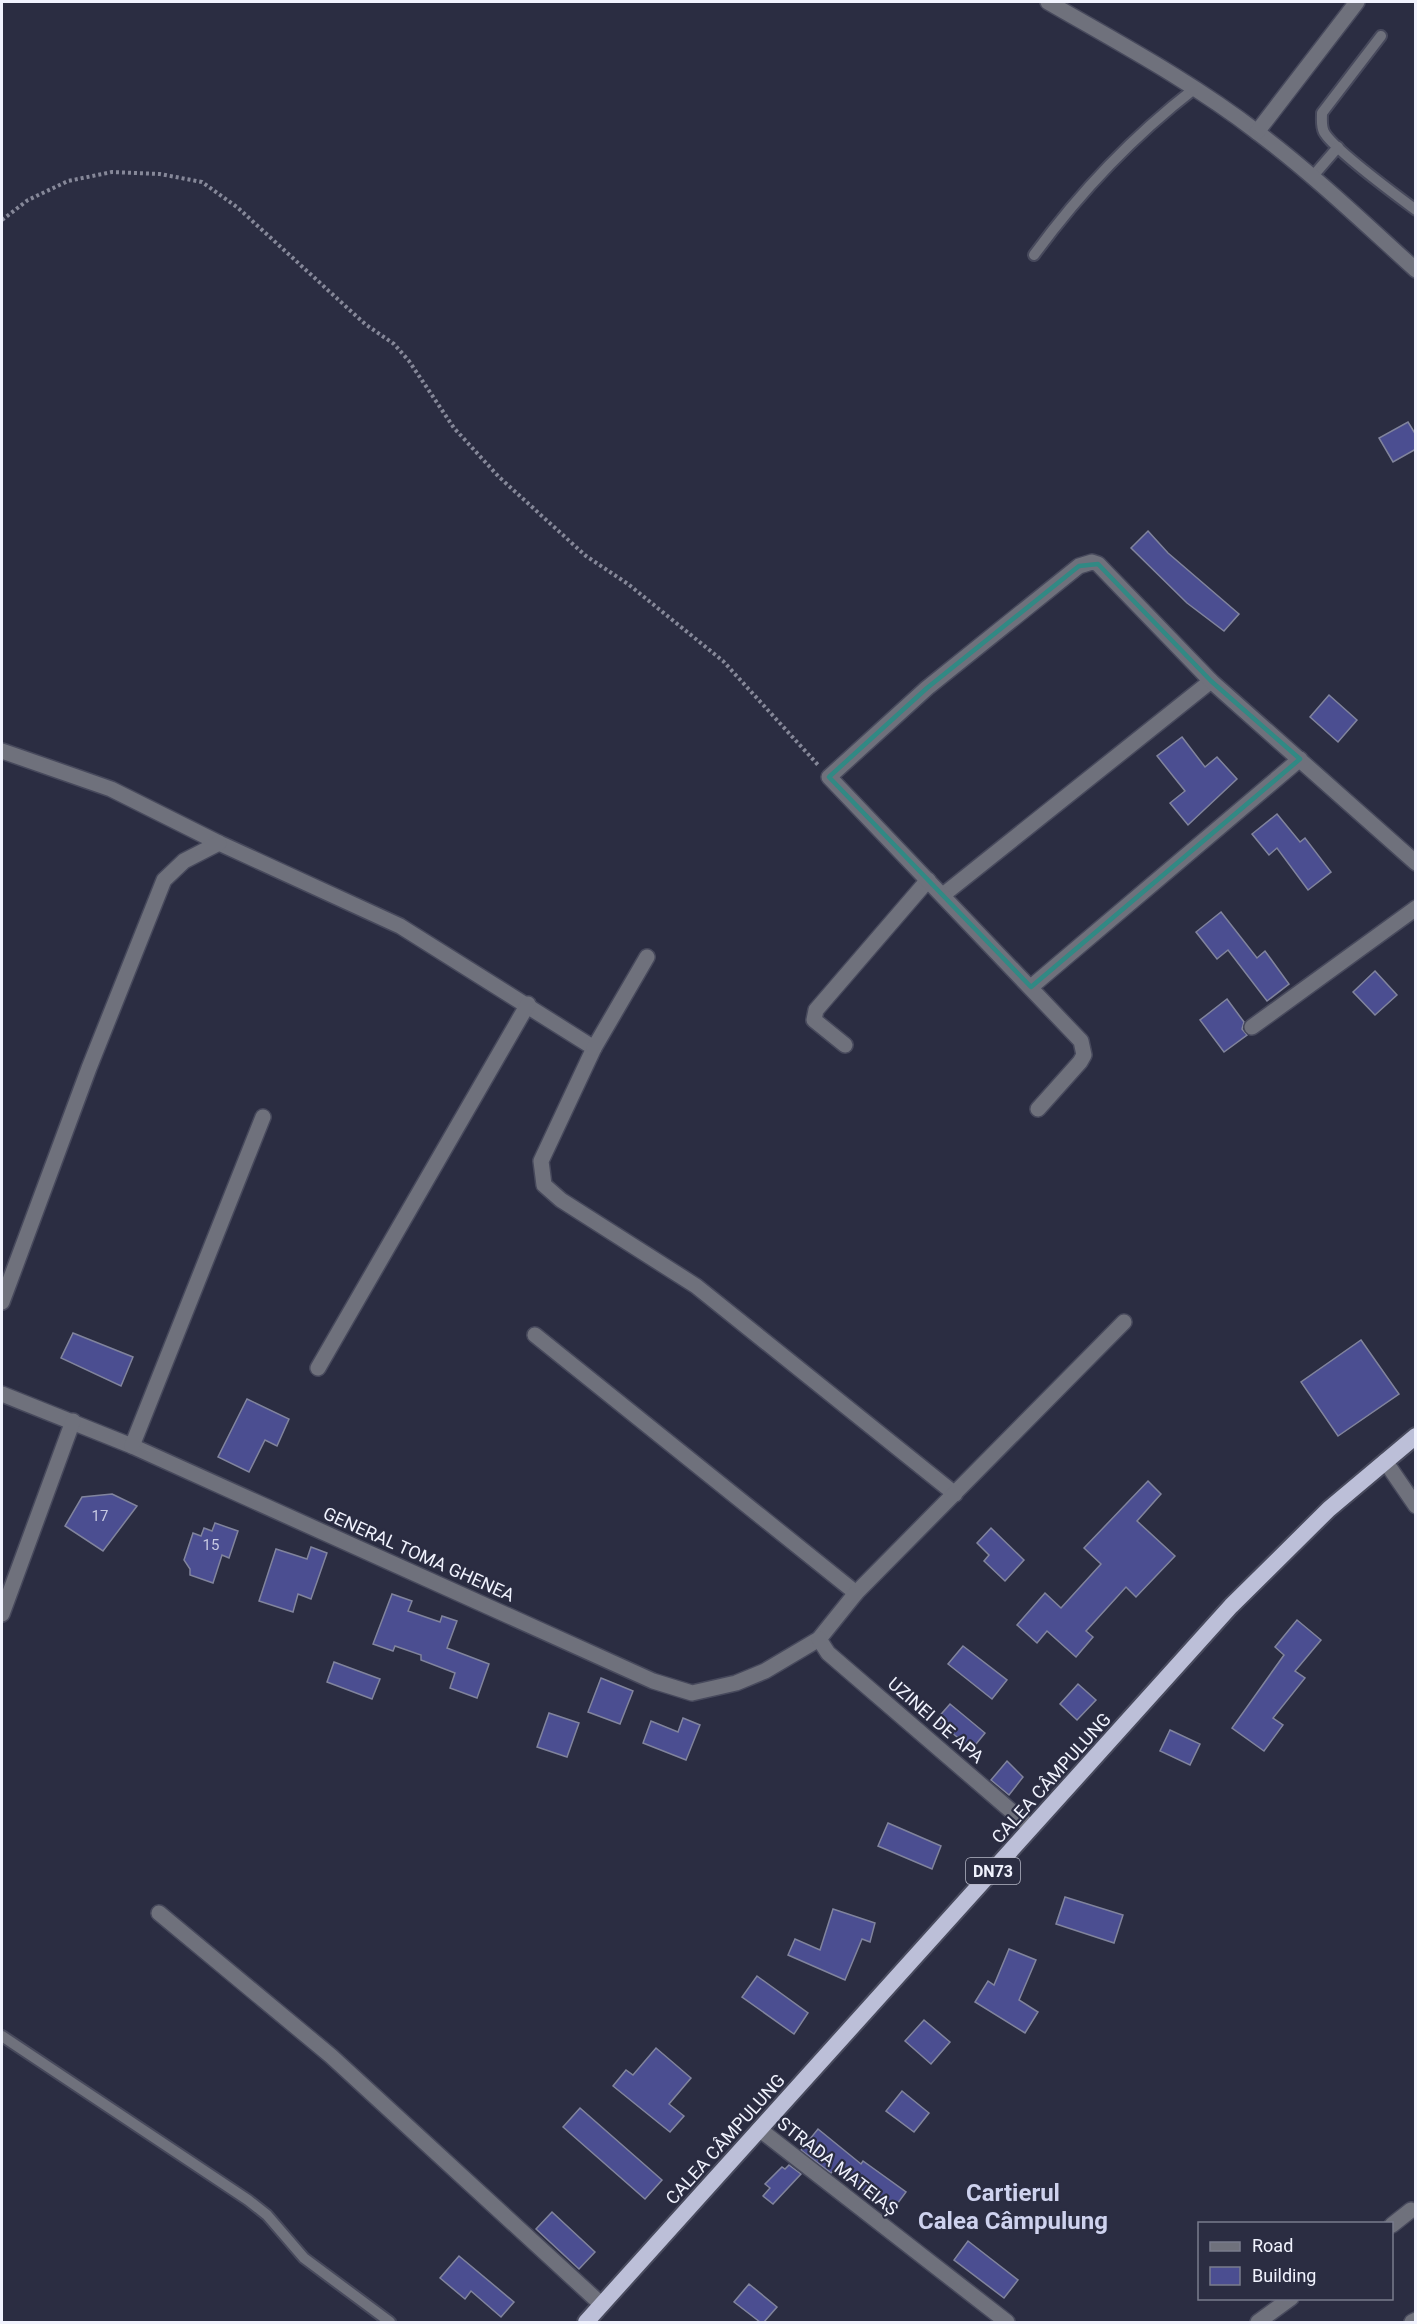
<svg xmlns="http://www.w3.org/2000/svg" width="1417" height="2324" font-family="Roboto,sans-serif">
<rect width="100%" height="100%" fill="#2b2d42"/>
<!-- building -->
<g fill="#4b4e91" stroke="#81849d" stroke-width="1.5">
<path d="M 1408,422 L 1416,435 L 1416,449 L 1393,462 L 1379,438 Z"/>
<path d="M 1148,531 L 1168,553 L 1239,614 L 1224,631 L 1187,603 L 1131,548 Z"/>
<path d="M 1329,695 L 1357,720 L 1338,742 L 1310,717 Z"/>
<path d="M 1182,737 L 1205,767 L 1217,757 L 1237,779 L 1188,825 L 1170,803 L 1185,791 L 1157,756 Z"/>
<path d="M 1277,814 L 1300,842 L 1305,838 L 1331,872 L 1308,890 L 1277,848 L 1269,855 L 1252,834 Z"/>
<path d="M 1221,912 L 1257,958 L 1265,951 L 1289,984 L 1267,1001 L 1228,950 L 1217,959 L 1196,932 Z"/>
<path d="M 1375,971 L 1397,995 L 1375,1015 L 1353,992 Z"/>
<path d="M 1227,999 L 1244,1022 L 1242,1029 L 1247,1035 L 1224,1052 L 1200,1020 Z"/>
<path d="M 73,1333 L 133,1357 L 121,1386 L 61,1358 Z"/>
<path d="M 1361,1340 L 1399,1394 L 1338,1436 L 1301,1382 Z"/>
<path d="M 247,1399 L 289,1419 L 277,1446 L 265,1440 L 249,1472 L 218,1457 Z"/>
<path d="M 1148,1481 L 1161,1494 L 1137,1521 L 1175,1556 L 1136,1597 L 1126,1587 L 1086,1631 L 1093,1637 L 1076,1657 L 1047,1631 L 1037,1643 L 1017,1625 L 1045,1593 L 1061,1608 L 1101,1564 L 1084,1548 Z"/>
<path d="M 112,1494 L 137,1506 L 103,1551 L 65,1526 L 82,1497 Z"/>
<path d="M 215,1523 L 238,1531 L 229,1558 L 222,1555 L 213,1583 L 190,1575 L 190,1569 L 184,1560 L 193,1533 L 201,1536 L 204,1528 L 212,1531 Z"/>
<path d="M 991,1528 L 1024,1560 L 1005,1581 L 984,1561 L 989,1555 L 977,1543 Z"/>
<path d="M 311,1547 L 327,1553 L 311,1599 L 298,1594 L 293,1612 L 259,1601 L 276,1549 L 307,1559 Z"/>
<path d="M 392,1594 L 412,1601 L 408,1611 L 440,1622 L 442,1616 L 457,1621 L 447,1648 L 489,1664 L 477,1698 L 450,1688 L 455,1673 L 421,1660 L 421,1655 L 395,1646 L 393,1651 L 373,1644 Z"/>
<path d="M 1297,1620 L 1321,1640 L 1295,1671 L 1305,1678 L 1273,1718 L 1283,1725 L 1264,1751 L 1232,1728 L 1284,1655 L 1275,1647 Z"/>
<path d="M 963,1646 L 1007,1680 L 992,1699 L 948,1664 Z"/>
<path d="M 334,1662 L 380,1679 L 372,1699 L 327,1682 Z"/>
<path d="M 601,1678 L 633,1691 L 620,1724 L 588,1712 Z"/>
<path d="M 1078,1684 L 1096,1700 L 1077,1720 L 1060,1704 Z"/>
<path d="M 950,1704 L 985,1733 L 972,1749 L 936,1720 Z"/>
<path d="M 549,1713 L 579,1723 L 567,1757 L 537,1747 Z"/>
<path d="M 683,1718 L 700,1725 L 686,1760 L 643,1743 L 651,1721 L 678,1732 Z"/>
<path d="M 1170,1730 L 1200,1744 L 1190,1765 L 1160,1751 Z"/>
<path d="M 1007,1761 L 1023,1777 L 1009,1795 L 991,1780 Z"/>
<path d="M 888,1823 L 941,1846 L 932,1869 L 878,1846 Z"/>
<path d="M 1065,1897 L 1123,1915 L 1114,1943 L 1056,1924 Z"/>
<path d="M 833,1909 L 875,1923 L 870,1942 L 862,1939 L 845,1980 L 788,1955 L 795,1939 L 820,1950 Z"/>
<path d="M 1009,1949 L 1036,1960 L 1019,2000 L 1038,2012 L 1025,2033 L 975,2002 L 988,1981 L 994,1985 Z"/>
<path d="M 757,1976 L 808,2013 L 794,2034 L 742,1997 Z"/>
<path d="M 924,2020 L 950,2042 L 931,2064 L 905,2041 Z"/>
<path d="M 656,2048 L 691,2078 L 669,2104 L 684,2116 L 670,2132 L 613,2086 L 626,2070 L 633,2075 Z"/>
<path d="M 902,2091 L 929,2113 L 914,2132 L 886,2111 Z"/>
<path d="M 580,2108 L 662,2180 L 645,2199 L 563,2127 Z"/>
<path d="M 818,2129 L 861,2164 L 863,2161 L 906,2192 L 892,2211 L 834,2170 L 831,2173 L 801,2150 Z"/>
<path d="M 789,2165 L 801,2174 L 773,2204 L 763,2196 L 770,2188 L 765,2184 L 782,2167 L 785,2169 Z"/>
<path d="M 552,2212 L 595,2252 L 579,2269 L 536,2229 Z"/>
<path d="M 968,2241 L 1018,2280 L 1004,2298 L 954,2260 Z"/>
<path d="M 459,2256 L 514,2302 L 501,2317 L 471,2291 L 465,2299 L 440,2278 Z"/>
<path d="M 749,2284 L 777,2307 L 764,2322 L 760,2322 L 734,2302 Z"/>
</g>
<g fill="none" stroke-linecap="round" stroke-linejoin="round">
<defs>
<g id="service">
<path d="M 1381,36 L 1322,113 C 1322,120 1321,126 1324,132 C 1333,149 1396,195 1416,210"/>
<path d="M 1313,176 L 1338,147"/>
<path d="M 1034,255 C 1080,192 1132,137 1194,89"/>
<path d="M 2,2036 L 248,2200 L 267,2215 L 304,2258 L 390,2322"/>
</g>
<g id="minor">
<path d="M 1048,2 C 1119,43 1192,82 1257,132 C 1313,174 1364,223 1416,270"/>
<path d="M 1257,132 L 1357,2"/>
<path d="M 2,751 L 111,789 L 219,843 L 400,926 L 594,1048 L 541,1161 L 544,1185 L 561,1200 L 696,1286 L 955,1494"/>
<path d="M 943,895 L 1211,681"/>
<path d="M 1031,987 L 1300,759"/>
<path d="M 1252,1027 L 1416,908"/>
<path d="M 845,1045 L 814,1020 L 816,1010 L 928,880"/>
<path d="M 594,1048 L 647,957"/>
<path d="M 1038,1109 L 1080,1062 L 1084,1055 L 1081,1041 L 829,777 L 927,688 L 1079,566 L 1092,562 L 1098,564 L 1211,681 L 1416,863"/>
<path d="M 2,1302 L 89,1068 L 164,880 L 184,861 L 219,843"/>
<path d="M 535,1335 L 856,1593"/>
<path d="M 318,1368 L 528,1004"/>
<path d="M 2,1394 L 132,1446 L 653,1681 L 692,1693 L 736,1683 L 765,1671 L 819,1639 L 856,1593 L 1124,1322"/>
<path d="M 132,1446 L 263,1117"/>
<path d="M 1385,1461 L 1416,1506"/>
<path d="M 2,1614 L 73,1421"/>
<path d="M 819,1639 L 828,1653 L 1031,1828"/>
<path d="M 159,1913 L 331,2056 L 602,2305"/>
<path d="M 759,2129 L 1007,2322"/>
<path d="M 1392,2225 L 1411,2210"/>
<path d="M 1258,2322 L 1291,2298"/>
<path d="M 1412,2322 L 1416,2320"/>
</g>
<path id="trunk" d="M 586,2322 L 1231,1606 L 1329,1509 L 1416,1436"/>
</defs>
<!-- service casing -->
<use href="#service" stroke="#47495c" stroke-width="14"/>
<!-- minor casing -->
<use href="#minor" stroke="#47495c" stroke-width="18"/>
<!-- trunk casing -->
<use href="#trunk" stroke="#47495c" stroke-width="20"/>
<!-- path -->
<path stroke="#868899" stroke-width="4" stroke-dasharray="3 3" stroke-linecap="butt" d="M 2,220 L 28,200 L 68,181 L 112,172 L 160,174 L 202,182 L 237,207 L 365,324 L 394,344 L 409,361 L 454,428 L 499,477 L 586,556 L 628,584 L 723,661 L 819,766"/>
<!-- service -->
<use href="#service" stroke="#6f717c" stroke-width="10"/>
<!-- minor -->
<use href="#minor" stroke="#6f717c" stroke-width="15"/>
<!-- trunk -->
<use href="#trunk" stroke="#bcbfd8" stroke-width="16"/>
</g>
<!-- marked area -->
<path fill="none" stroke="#318984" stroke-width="4.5" stroke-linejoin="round" d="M 1098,564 L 1211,681 L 1300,759 L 1031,987 L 829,777 L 927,688 L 1079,566 Z"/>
<g text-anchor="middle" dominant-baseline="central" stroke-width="4.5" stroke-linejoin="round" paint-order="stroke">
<!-- number labels -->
<g font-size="15" fill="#c8cae3">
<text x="100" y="1516">17</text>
<text x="211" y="1545">15</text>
</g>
<!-- shield labels -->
<rect fill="#2b2d42" stroke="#b6b8c6" stroke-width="1.5" x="966" y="1858" width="54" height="26" rx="4.5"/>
<g font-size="16" font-weight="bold" fill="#f1f3fe">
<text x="993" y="1871">DN73</text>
</g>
<!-- street labels -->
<g font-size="18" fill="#f1f3fe" stroke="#2b2d42">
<text transform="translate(419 1554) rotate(24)">GENERAL TOMA GHENEA</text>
<text transform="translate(936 1720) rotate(41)">UZINEI DE APA</text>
<text transform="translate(1051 1778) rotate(-48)">CALEA CÂMPULUNG</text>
<text transform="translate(725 2139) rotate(-48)">CALEA CÂMPULUNG</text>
<text transform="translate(838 2166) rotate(38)">STRADA MATEIAȘ</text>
</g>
<!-- district labels -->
<g font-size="24" font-weight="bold" fill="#ced2ee" stroke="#2b2d42">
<text x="1013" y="2193">Cartierul<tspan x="1013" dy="28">Calea Câmpulung</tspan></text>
</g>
</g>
<!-- border -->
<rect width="1417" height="2324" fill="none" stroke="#f1f3fe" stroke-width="6"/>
<!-- legend -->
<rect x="1198" y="2222" width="195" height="78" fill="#2b2d42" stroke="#7a7c8d" stroke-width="1.5"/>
<rect x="1210" y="2242" width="30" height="9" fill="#6f717c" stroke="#7a7c8d" stroke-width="1.5"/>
<text x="1252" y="2252" font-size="18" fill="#f1f3fe">Road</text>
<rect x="1210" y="2267" width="30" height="18" fill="#4b4e91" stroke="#7a7c8d" stroke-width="1.5"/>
<text x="1252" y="2282" font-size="18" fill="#f1f3fe">Building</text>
</svg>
